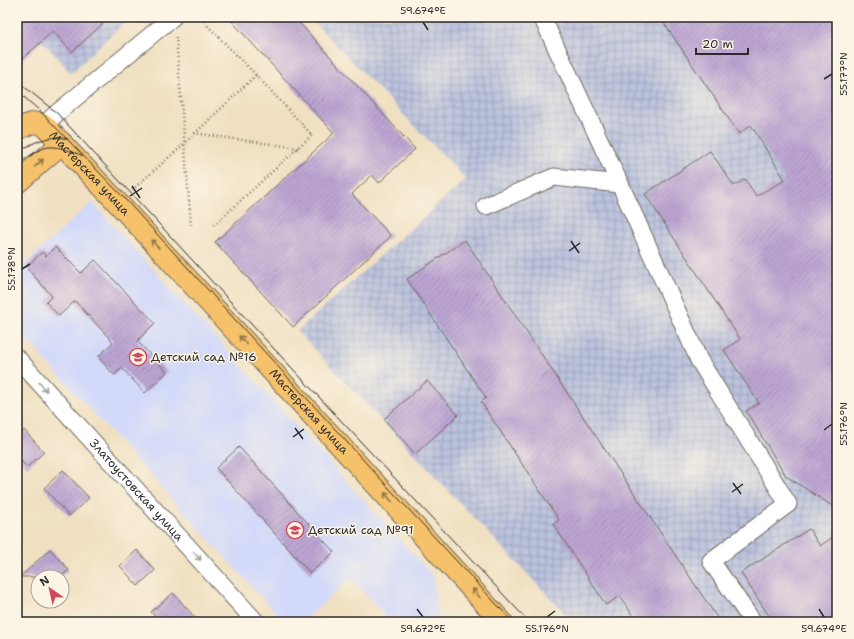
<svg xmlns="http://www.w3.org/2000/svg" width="854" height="639" font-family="'Shantell Sans',sans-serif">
<defs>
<pattern id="industrial-grid" width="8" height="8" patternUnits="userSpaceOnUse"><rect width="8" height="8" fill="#bcc3de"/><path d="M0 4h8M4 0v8" fill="none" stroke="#999fb4"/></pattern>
<pattern id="building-hatch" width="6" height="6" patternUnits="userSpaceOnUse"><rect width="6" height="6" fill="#bca5d3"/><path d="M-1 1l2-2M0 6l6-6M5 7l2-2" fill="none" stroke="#9987ab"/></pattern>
</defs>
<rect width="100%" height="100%" fill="#fcf5e5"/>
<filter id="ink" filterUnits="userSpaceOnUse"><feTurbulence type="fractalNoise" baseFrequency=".025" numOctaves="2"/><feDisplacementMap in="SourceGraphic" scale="8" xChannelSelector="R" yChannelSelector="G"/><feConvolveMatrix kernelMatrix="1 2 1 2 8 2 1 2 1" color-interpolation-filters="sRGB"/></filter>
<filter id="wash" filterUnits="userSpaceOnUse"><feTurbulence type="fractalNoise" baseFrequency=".012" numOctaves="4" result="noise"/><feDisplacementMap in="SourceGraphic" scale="16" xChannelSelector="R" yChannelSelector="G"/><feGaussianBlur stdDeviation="0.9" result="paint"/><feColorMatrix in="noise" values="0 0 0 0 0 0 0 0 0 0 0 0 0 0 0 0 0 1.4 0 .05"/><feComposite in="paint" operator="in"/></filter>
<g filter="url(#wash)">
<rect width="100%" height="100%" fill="#f0e0c1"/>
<!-- built -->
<path fill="#d2d9f9" d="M 92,202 L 434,577 L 438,618 L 434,622 L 391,622 L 351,578 L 302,622 L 284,622 L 17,329 L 17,271 Z"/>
<!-- industrial -->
<g fill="url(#industrial-grid)">
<path d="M 21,17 L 130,17 L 71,73 Z"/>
<path d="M 309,17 L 837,17 L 837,622 L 573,622 L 297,331 L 466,179 Z"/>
</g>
<g id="blocks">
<!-- building -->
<g fill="url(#building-hatch)">
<path d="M 17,17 L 110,17 L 72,52 L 53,31 L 17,64 Z"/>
<path d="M 228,17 L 294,17 L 415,149 L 379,183 L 372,175 L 352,194 L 391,236 L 293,327 L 215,242 L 334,133 Z"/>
<path d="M 660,17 L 837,17 L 837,509 L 786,476 L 746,411 L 759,403 L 724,350 L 740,339 L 645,194 L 710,151 L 734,186 L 745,179 L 756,196 L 785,180 L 751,125 L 739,134 Z"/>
<path d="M 465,240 L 720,622 L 637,622 L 620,596 L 606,605 L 553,524 L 559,520 L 481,402 L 486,398 L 407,279 Z"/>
<path d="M 55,247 L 81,273 L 95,260 L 155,323 L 137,341 L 167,372 L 145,393 L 122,368 L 114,375 L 98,357 L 113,342 L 75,301 L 59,316 L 46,302 L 52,296 L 26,267 L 42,252 L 46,256 Z"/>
<path d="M 427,381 L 458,415 L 415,454 L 384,419 Z"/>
<path d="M 24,430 L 44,452 L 27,467 L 17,457 L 17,436 Z"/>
<path d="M 239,447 L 334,552 L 310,573 L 216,468 Z"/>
<path d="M 63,470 L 89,498 L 69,516 L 44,488 Z"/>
<path d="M 809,529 L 820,546 L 837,534 L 837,622 L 773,622 L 741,573 Z"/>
<path d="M 50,549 L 69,570 L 60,577 L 20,577 Z"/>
<path d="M 137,550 L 155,570 L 138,586 L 120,566 Z"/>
<path d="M 173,593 L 199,622 L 160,622 L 151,612 Z"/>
</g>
</g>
</g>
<g filter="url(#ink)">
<use href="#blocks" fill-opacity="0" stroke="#706a60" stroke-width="1"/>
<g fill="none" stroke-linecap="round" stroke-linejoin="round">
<defs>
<g id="minor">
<path d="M 542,17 L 620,184"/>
<path d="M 44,125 L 57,113 L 173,17"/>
<path d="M 486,206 L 554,177 L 620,184 L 699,360 L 788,504 L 711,561 L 753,622"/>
<path id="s1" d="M 17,358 L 256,622"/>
</g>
<g id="major">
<path id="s2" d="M 17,130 C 26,125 34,120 44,125 L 117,202 L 502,622"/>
<path d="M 17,183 L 62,143"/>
</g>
</defs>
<!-- minor casing -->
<use href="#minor" stroke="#706a60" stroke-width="19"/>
<!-- major casing -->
<use href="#major" stroke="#706a60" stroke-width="23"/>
<!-- path -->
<g stroke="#706a60" stroke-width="2.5" stroke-dasharray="1 3" stroke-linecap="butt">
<path d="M 199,17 L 256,75 L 312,135 L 214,225"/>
<path d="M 176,37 L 191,225"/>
<path d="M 194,133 L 298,148"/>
<path d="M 132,190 L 184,144 L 256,75"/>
</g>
<!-- minor -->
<use href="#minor" stroke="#fff" stroke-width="17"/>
<!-- major -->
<use href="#major" stroke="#f5c16b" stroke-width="21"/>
<!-- tram -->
<g stroke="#2b2b2b" stroke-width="1">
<path d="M 17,81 L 57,113 L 263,337 L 529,622"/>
<path d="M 17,91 L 40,111 L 124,198 L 388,487 L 513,622"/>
<path d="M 17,153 C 33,142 49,134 68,139"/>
<path d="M 17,166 C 25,159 38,148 49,147 C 60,146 73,152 83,156"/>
</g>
</g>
<!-- one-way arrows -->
<defs><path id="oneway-shaft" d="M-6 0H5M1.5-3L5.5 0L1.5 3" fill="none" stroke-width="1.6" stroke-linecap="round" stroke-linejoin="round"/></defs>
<g stroke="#90764b">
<use href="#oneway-shaft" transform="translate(39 163) rotate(-41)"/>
<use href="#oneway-shaft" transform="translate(155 244) rotate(-132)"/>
<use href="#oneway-shaft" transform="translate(243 340) rotate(-132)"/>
<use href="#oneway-shaft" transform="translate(388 497) rotate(-132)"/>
<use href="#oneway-shaft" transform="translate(476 593) rotate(-132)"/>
</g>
<g stroke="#a0a0a0">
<use href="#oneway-shaft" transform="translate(43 387) rotate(48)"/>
<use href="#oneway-shaft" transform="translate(197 556) rotate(48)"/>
</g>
</g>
<!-- ticks -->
<path fill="none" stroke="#2b2b2b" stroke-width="1.5" d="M 423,22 L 428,30M 824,79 L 832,74M 132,186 L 140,198M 130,196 L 142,188M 571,241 L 579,253M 569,251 L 580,243M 22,269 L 30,264M 295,428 L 303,439M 824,430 L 832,424M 293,437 L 304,429M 733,483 L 741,494M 732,492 L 743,484M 417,609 L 423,617M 819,609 L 824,617M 547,617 L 555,611"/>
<!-- icons -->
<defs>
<symbol id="school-ring" viewBox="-11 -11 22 22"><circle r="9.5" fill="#fcf5e5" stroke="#d1495b" stroke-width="1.5"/><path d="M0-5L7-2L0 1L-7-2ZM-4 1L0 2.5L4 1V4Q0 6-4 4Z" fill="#d1495b"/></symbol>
</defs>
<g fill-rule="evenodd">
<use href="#school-ring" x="128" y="347" width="20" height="20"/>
<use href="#school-ring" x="285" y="520" width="20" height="20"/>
</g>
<g text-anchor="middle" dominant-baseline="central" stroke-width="3" stroke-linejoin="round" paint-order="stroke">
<!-- street labels -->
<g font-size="12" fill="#2b2b2b" stroke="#fcf5e5">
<text stroke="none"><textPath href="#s2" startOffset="95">Мастерская улица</textPath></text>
<text stroke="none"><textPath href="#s2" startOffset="419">Мастерская улица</textPath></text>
<text stroke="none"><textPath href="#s1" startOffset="178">Златоустовская улица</textPath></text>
</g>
<!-- poi labels -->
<g font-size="12" fill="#2b2b2b" stroke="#fcf5e5" text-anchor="start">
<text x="151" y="357">Детский сад №16</text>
<text x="308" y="530">Детский сад №91</text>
</g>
</g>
<!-- margin -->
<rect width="854" height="639" fill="none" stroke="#fcf5e5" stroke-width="44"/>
<!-- north arrow -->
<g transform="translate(50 589) rotate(326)"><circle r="19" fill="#fcf5e5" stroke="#a8a49b"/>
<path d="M0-3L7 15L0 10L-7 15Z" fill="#d1495b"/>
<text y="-6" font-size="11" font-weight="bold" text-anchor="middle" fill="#2b2b2b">N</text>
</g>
<!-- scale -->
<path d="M696 48v6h52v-6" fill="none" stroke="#2b2b2b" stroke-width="2"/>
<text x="702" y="48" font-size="12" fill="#2b2b2b" stroke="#fcf5e5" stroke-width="3" paint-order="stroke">20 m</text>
<rect x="22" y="22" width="810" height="595" fill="none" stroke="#2b2b2b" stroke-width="1.5"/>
<g font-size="10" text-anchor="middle" fill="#2b2b2b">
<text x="423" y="14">59.674°E</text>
<text transform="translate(843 74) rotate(-90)" y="4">55.177°N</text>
<text transform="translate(11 269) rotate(-90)" y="4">55.178°N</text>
<text transform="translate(843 424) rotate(-90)" y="4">55.176°N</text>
<text x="423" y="632">59.672°E</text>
<text x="547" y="632">55.176°N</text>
<text x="824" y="632">59.674°E</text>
</g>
</svg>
